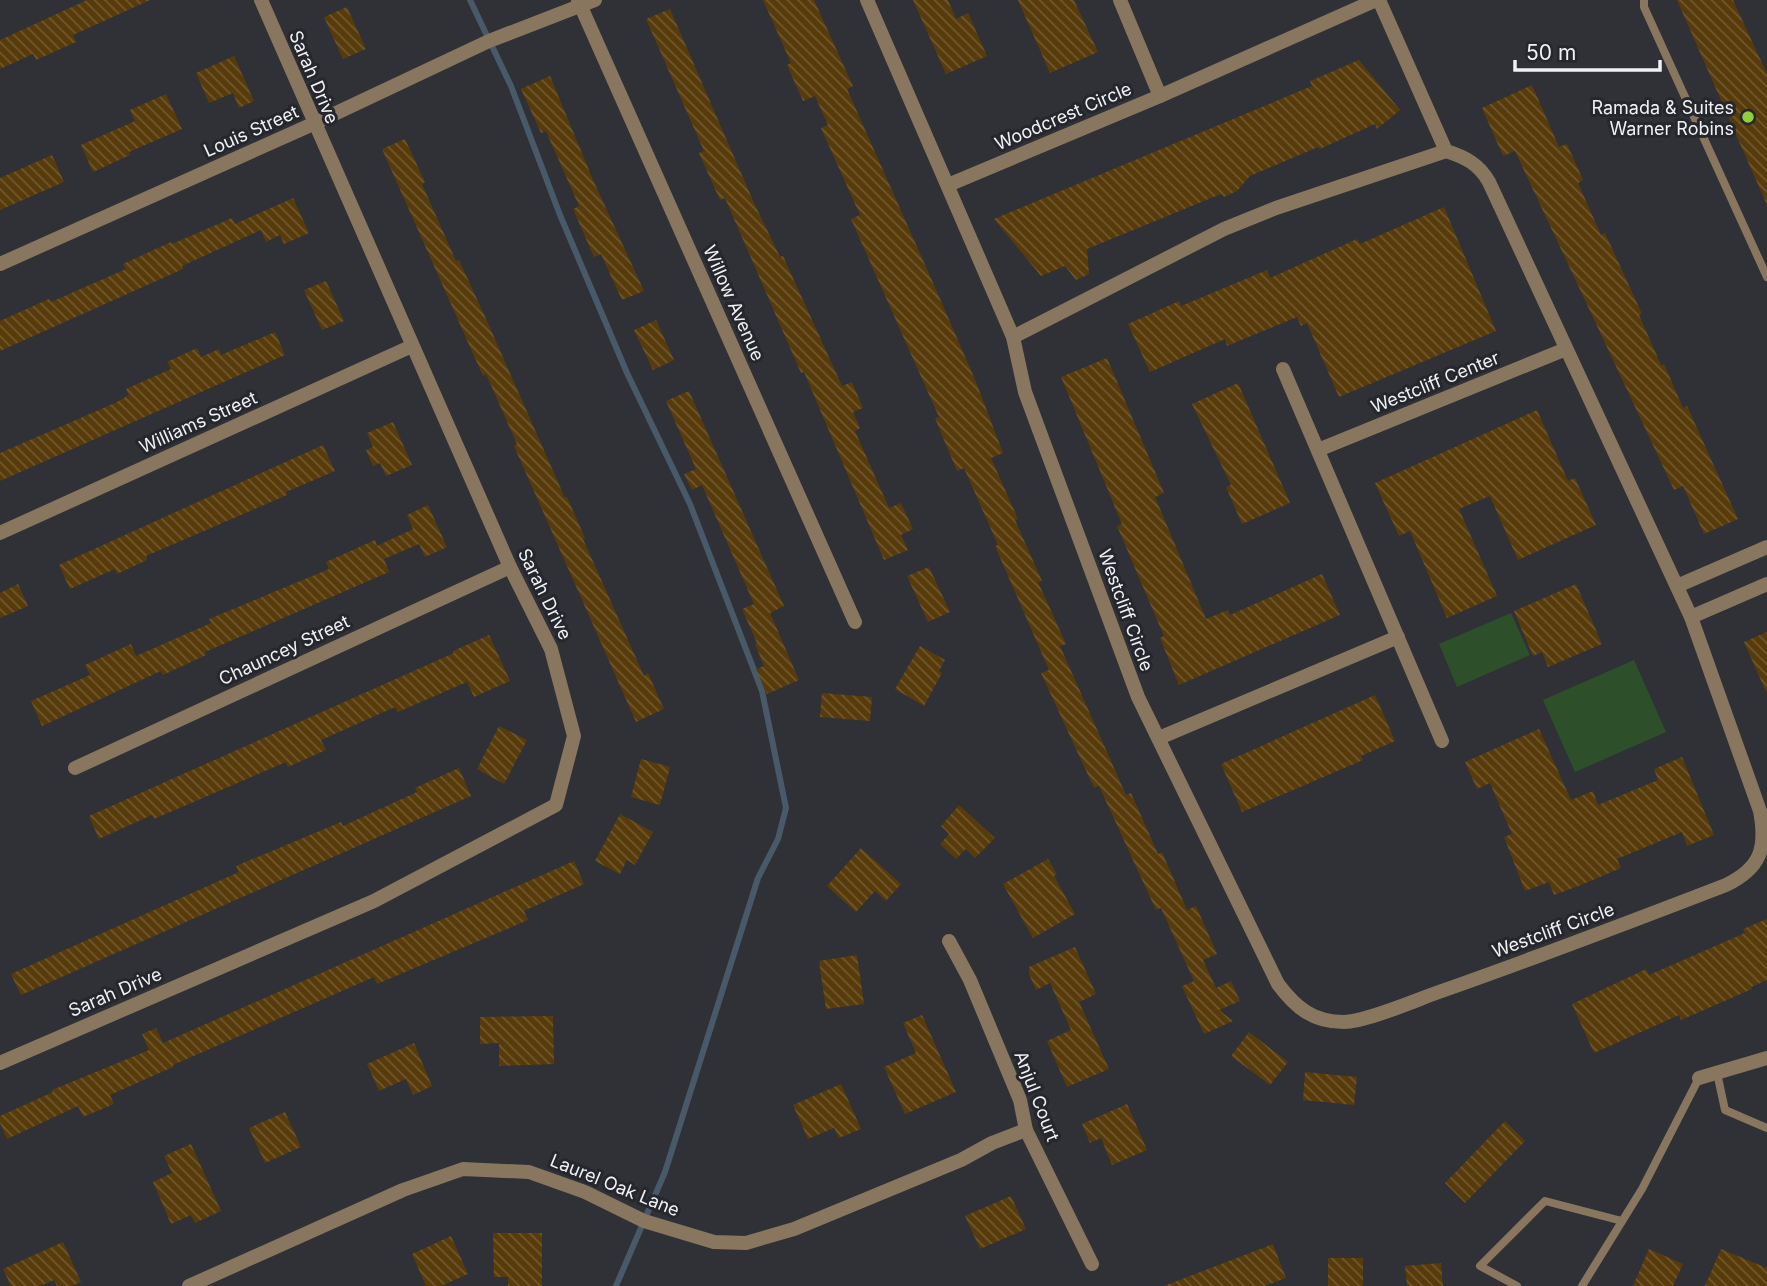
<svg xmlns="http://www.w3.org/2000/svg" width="1767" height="1286" font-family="Inter,sans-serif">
<defs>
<pattern id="building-back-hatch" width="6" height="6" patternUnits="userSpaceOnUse" patternTransform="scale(1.75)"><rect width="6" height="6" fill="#583b0a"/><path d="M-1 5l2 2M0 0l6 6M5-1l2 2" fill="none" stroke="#70582e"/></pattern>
</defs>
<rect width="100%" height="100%" fill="#2f3136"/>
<!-- garden -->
<g fill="#2d502b">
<path d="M 1511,613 L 1530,655 L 1457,687 L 1439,644 Z"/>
<path d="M 1634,660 L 1666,732 L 1575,772 L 1543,700 Z"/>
</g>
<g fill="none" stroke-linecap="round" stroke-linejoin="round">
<!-- stream -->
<path stroke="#485a6a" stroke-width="6" d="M 470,0 L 511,86 L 560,215 L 627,373 L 690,504 L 762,691 L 786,808 L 778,839 L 758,878 L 665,1172 L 616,1286"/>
</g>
<!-- building -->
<g fill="url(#building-back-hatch)">
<path d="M 87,0 L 150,0 L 73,35 L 76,42 L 36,60 L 33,54 L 0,69 L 0,40 Z"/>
<path d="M 763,0 L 814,0 L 853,86 L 847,89 L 934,285 L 976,382 L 1003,453 L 991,458 L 1018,519 L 1015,520 L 1042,581 L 1038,582 L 1066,644 L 1060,646 L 1126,795 L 1131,793 L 1158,854 L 1162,852 L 1187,910 L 1196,906 L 1217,954 L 1203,960 L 1216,988 L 1231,981 L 1240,1001 L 1219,1010 L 1233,1021 L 1204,1034 L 1182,986 L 1194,981 L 1161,908 L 1156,910 L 1099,786 L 1094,788 L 1041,673 L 1049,670 L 995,546 L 998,545 L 964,468 L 957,471 L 935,418 L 939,417 L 851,219 L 860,215 L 821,128 L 828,125 L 815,96 L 803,101 L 787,65 L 791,63 Z"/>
<path d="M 913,0 L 948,0 L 956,19 L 968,13 L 987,56 L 946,74 Z"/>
<path d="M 1018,0 L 1074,0 L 1098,52 L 1050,73 Z"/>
<path d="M 1677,0 L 1733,0 L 1767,74 L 1767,205 Z"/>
<path d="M 347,7 L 366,49 L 343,59 L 324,17 Z"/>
<path d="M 670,9 L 754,203 L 780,257 L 783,256 L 842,386 L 852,382 L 863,408 L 853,412 L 860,428 L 855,431 L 889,508 L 901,503 L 913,529 L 901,535 L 908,550 L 884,560 L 804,372 L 801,373 L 725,198 L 720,200 L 699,153 L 704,151 L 646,19 Z"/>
<path d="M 234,56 L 254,101 L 239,108 L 233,93 L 209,103 L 196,73 Z"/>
<path d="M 1359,60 L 1400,110 L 1377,129 L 1375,124 L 1320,149 L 1318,147 L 1250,176 L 1237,191 L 1224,197 L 1221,194 L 1087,249 L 1089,274 L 1076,280 L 1065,266 L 1041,276 L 994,219 L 1312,86 L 1310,81 Z"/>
<path d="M 550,76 L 594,182 L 644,291 L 622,300 L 601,254 L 594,257 L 573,209 L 579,206 L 546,131 L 541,133 L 521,89 Z"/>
<path d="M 1532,85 L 1559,147 L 1567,144 L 1583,180 L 1578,183 L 1601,235 L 1605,233 L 1642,314 L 1639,315 L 1661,365 L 1664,364 L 1683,408 L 1687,406 L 1738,519 L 1704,534 L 1683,486 L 1674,490 L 1515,151 L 1503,156 L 1482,108 Z"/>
<path d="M 166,94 L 182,129 L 129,152 L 130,155 L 93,172 L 81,145 L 135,121 L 130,110 Z"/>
<path d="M 405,139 L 425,182 L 422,184 L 456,261 L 459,260 L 487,321 L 565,498 L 567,497 L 585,538 L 583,539 L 644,676 L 648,673 L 664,709 L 636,722 L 514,446 L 517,444 L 486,374 L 483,376 L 382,149 Z"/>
<path d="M 52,155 L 64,182 L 0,210 L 0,178 Z"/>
<path d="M 293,198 L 309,233 L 284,244 L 280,235 L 266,242 L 261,230 L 182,266 L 183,269 L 0,351 L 0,321 L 49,299 L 51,302 L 126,269 L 123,264 L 171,242 L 172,244 L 232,218 L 235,224 Z"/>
<path d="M 1444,207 L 1496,331 L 1339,397 L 1307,323 L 1301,326 L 1297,317 L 1227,346 L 1225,339 L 1150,372 L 1128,324 L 1179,301 L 1181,306 L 1267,270 L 1270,278 L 1357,239 L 1360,244 Z"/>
<path d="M 326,281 L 344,321 L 322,330 L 304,290 Z"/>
<path d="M 656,320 L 674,360 L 653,370 L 634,330 Z"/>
<path d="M 275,332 L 285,355 L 0,481 L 0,453 L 115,403 L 129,395 L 126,389 L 171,369 L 167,362 L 197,348 L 201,357 L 219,349 L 221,355 Z"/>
<path d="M 1107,358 L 1164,493 L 1155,497 L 1206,619 L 1228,610 L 1230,615 L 1322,574 L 1340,615 L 1179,685 L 1160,638 L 1164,636 L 1117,526 L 1122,524 L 1061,377 Z"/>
<path d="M 1238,383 L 1290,503 L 1242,524 L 1226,487 L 1231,485 L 1192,404 Z"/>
<path d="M 689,391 L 784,606 L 770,613 L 799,680 L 767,694 L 756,669 L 764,666 L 755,644 L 757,643 L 742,609 L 754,604 L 702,485 L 692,490 L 684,474 L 696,469 L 666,401 Z"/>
<path d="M 1537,410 L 1568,481 L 1575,478 L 1596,525 L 1518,560 L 1490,496 L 1459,509 L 1497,596 L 1447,618 L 1410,531 L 1399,536 L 1375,483 Z"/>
<path d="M 393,422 L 412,465 L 386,476 L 380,463 L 373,466 L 366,450 L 373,447 L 367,433 Z"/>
<path d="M 323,445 L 335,471 L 286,492 L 287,495 L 146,556 L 147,560 L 117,574 L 115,569 L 70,589 L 59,565 Z"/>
<path d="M 428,505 L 447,547 L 425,557 L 419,544 L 384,559 L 389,572 L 205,652 L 206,655 L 163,675 L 161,671 L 42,726 L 31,701 L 90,675 L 85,665 L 131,644 L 136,656 L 211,623 L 209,619 L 329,569 L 326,562 L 375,540 L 377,546 L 413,529 L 407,515 Z"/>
<path d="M 929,567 L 950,612 L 928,622 L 907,576 Z"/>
<path d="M 18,584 L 28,606 L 0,618 L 0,593 Z"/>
<path d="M 1576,584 L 1602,644 L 1548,667 L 1542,652 L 1533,656 L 1514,611 Z"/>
<path d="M 1767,632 L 1767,694 L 1744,642 Z"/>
<path d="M 489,635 L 510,681 L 474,697 L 467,682 L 398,712 L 395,707 L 321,740 L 326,750 L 288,767 L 286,762 L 154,819 L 152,815 L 99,839 L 89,816 L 454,653 L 453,651 Z"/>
<path d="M 920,646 L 945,660 L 939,671 L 942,673 L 924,706 L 895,689 Z"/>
<path d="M 822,693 L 872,697 L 870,721 L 820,717 Z"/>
<path d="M 1375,695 L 1395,741 L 1361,756 L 1363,760 L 1242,812 L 1221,764 Z"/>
<path d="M 499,726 L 527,740 L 504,784 L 477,769 Z"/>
<path d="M 1539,729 L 1571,800 L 1593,791 L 1598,805 L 1658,780 L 1654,769 L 1682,757 L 1714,835 L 1687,846 L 1682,832 L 1617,859 L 1621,868 L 1581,885 L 1554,895 L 1549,882 L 1525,891 L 1504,837 L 1512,834 L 1490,783 L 1477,789 L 1465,762 Z"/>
<path d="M 641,759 L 670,767 L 660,805 L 631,797 Z"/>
<path d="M 459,768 L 471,796 L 21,995 L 11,974 L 239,872 L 236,866 L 341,822 L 343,826 L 417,792 L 415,788 Z"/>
<path d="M 959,805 L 995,838 L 975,858 L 966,849 L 956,859 L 940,844 L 949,834 L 941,826 Z"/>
<path d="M 620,814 L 653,832 L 635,865 L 627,860 L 620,874 L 595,861 Z"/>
<path d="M 861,848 L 901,884 L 886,901 L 875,891 L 856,912 L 827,886 Z"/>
<path d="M 1048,859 L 1057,874 L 1054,876 L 1075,914 L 1033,938 L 1003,884 Z"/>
<path d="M 574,861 L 584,884 L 524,911 L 528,920 L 377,984 L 374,977 L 173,1065 L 173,1067 L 110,1095 L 114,1104 L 83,1117 L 78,1106 L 7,1139 L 0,1123 L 0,1116 L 53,1092 L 52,1090 L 149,1050 L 142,1034 L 156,1028 L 163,1043 Z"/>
<path d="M 1767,919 L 1767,980 L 1751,987 L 1752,989 L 1681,1020 L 1679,1015 L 1594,1053 L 1572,1004 L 1646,969 L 1649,975 L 1745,933 L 1743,929 Z"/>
<path d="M 1075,947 L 1096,994 L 1079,1002 L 1109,1069 L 1067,1087 L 1047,1041 L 1071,1030 L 1050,983 L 1036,990 L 1029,974 L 1029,967 Z"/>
<path d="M 857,955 L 864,1004 L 826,1009 L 819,961 Z"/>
<path d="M 922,1015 L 956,1092 L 905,1114 L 884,1067 L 916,1053 L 903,1023 Z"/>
<path d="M 553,1016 L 554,1064 L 499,1066 L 499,1043 L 480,1044 L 480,1017 Z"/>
<path d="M 1249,1032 L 1288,1062 L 1270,1085 L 1231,1056 Z"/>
<path d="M 414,1043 L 432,1086 L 413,1095 L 406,1079 L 379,1091 L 367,1064 Z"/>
<path d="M 1305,1072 L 1357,1077 L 1354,1105 L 1303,1100 Z"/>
<path d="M 841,1084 L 861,1129 L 839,1138 L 834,1128 L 808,1139 L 793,1105 Z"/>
<path d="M 1127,1104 L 1147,1150 L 1112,1165 L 1101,1138 L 1090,1143 L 1082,1124 Z"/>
<path d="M 285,1112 L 301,1147 L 265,1163 L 249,1128 Z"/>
<path d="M 1505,1121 L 1525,1141 L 1465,1203 L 1445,1183 Z"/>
<path d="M 191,1144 L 221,1211 L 195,1223 L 191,1215 L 171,1224 L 153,1182 L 172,1173 L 164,1156 Z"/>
<path d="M 1011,1196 L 1026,1229 L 980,1249 L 965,1216 Z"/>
<path d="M 493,1233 L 542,1233 L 542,1286 L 508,1286 L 508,1277 L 494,1277 Z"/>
<path d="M 451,1236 L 468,1274 L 441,1286 L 426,1286 L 412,1254 Z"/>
<path d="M 63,1242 L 81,1282 L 72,1286 L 57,1286 L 54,1280 L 40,1286 L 11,1286 L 3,1269 Z"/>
<path d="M 1273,1244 L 1286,1278 L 1265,1286 L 1164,1286 Z"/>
<path d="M 1649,1249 L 1683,1264 L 1673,1286 L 1633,1286 Z"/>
<path d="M 1721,1249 L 1767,1268 L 1767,1286 L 1705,1286 Z"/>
<rect x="1328" y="1258" width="35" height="28"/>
<path d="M 1441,1263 L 1443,1286 L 1407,1286 L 1405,1266 Z"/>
</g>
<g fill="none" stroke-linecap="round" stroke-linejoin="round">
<!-- lane -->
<g stroke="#88765e" stroke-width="8">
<path d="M 1644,0 L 1644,7 L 1767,277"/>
<path d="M 1717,1073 L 1725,1110 L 1767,1128"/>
<path d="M 1517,1286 L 1480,1266 L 1545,1201 L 1622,1221"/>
<path d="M 1582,1286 L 1642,1189 L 1699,1078"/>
</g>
<!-- street -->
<g stroke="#88765e" stroke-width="14">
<path d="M 578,0 L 855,622"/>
<path d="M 867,0 L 1013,337 L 1025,392 L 1138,697 L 1278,984 C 1296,1008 1313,1022 1344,1022 C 1365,1022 1414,1001 1436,993 C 1533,959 1630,922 1726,885 C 1761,868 1767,848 1760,811 L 1691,617 L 1489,182 C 1479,164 1465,157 1446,151 L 1379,0"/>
<path d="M 1120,0 L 1160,96"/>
<path d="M 948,185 L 1160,96 L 1376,0"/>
<path d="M 0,264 L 313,124 L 489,41 L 595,0"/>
<path d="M 1013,337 L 1224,229 L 1276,208 L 1446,151"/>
<path d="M 1283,369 L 1442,741"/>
<path d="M 1318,450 L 1566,349"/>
<path d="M 0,533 L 412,346"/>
<path d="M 1677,586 L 1767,547"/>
<path d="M 1691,617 L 1767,584"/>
<path d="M 1159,738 L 1398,637"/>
<path d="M 75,768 L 510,567"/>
<path d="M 949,941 L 970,980 L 1020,1100 L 1026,1130 L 1092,1264"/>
<path d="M 0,1063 L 374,901 L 556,805 L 574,736 L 551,649 L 510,567 L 261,0"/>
<path d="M 1699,1078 L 1767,1058"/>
<path d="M 189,1286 L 403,1190 L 463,1169 L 529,1172 L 585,1192 L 644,1221 L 714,1242 L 746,1243 L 794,1229 L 961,1160 L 992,1143 L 1026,1130"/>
</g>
</g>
<!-- markers -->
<circle fill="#92cd3e" stroke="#25272c" stroke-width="2.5" cx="1748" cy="117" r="7"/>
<g text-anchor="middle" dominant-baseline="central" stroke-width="6" stroke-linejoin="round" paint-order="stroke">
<!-- street labels -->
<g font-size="18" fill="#eff1f4" stroke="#25272c">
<text transform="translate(314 77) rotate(67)">Sarah Drive</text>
<text transform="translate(1063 116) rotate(-23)">Woodcrest Circle</text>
<text transform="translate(251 131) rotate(-24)">Louis Street</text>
<text transform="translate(734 303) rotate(66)">Willow Avenue</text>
<text transform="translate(1435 382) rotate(-22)">Westcliff Center</text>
<text transform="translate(198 422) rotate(-24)">Williams Street</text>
<text transform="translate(545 594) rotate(64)">Sarah Drive</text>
<text transform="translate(1126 610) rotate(70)">Westcliff Circle</text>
<text transform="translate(284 650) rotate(-25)">Chauncey Street</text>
<text transform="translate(1553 930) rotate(-20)">Westcliff Circle</text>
<text transform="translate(115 992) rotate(-23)">Sarah Drive</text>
<text transform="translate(1037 1096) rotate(69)">Anjul Court</text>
<text transform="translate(615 1185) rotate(22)">Laurel Oak Lane</text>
</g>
<!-- poi labels -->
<g font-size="18" fill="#eff1f4" stroke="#25272c" text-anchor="end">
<text x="1734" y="107">Ramada &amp; Suites<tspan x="1734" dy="21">Warner Robins</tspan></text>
</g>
</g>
<!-- scale -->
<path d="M1515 60v10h145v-10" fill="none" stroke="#eff1f4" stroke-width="3.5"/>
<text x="1526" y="60" font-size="21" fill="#eff1f4" stroke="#25272c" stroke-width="5" paint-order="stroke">50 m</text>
</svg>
